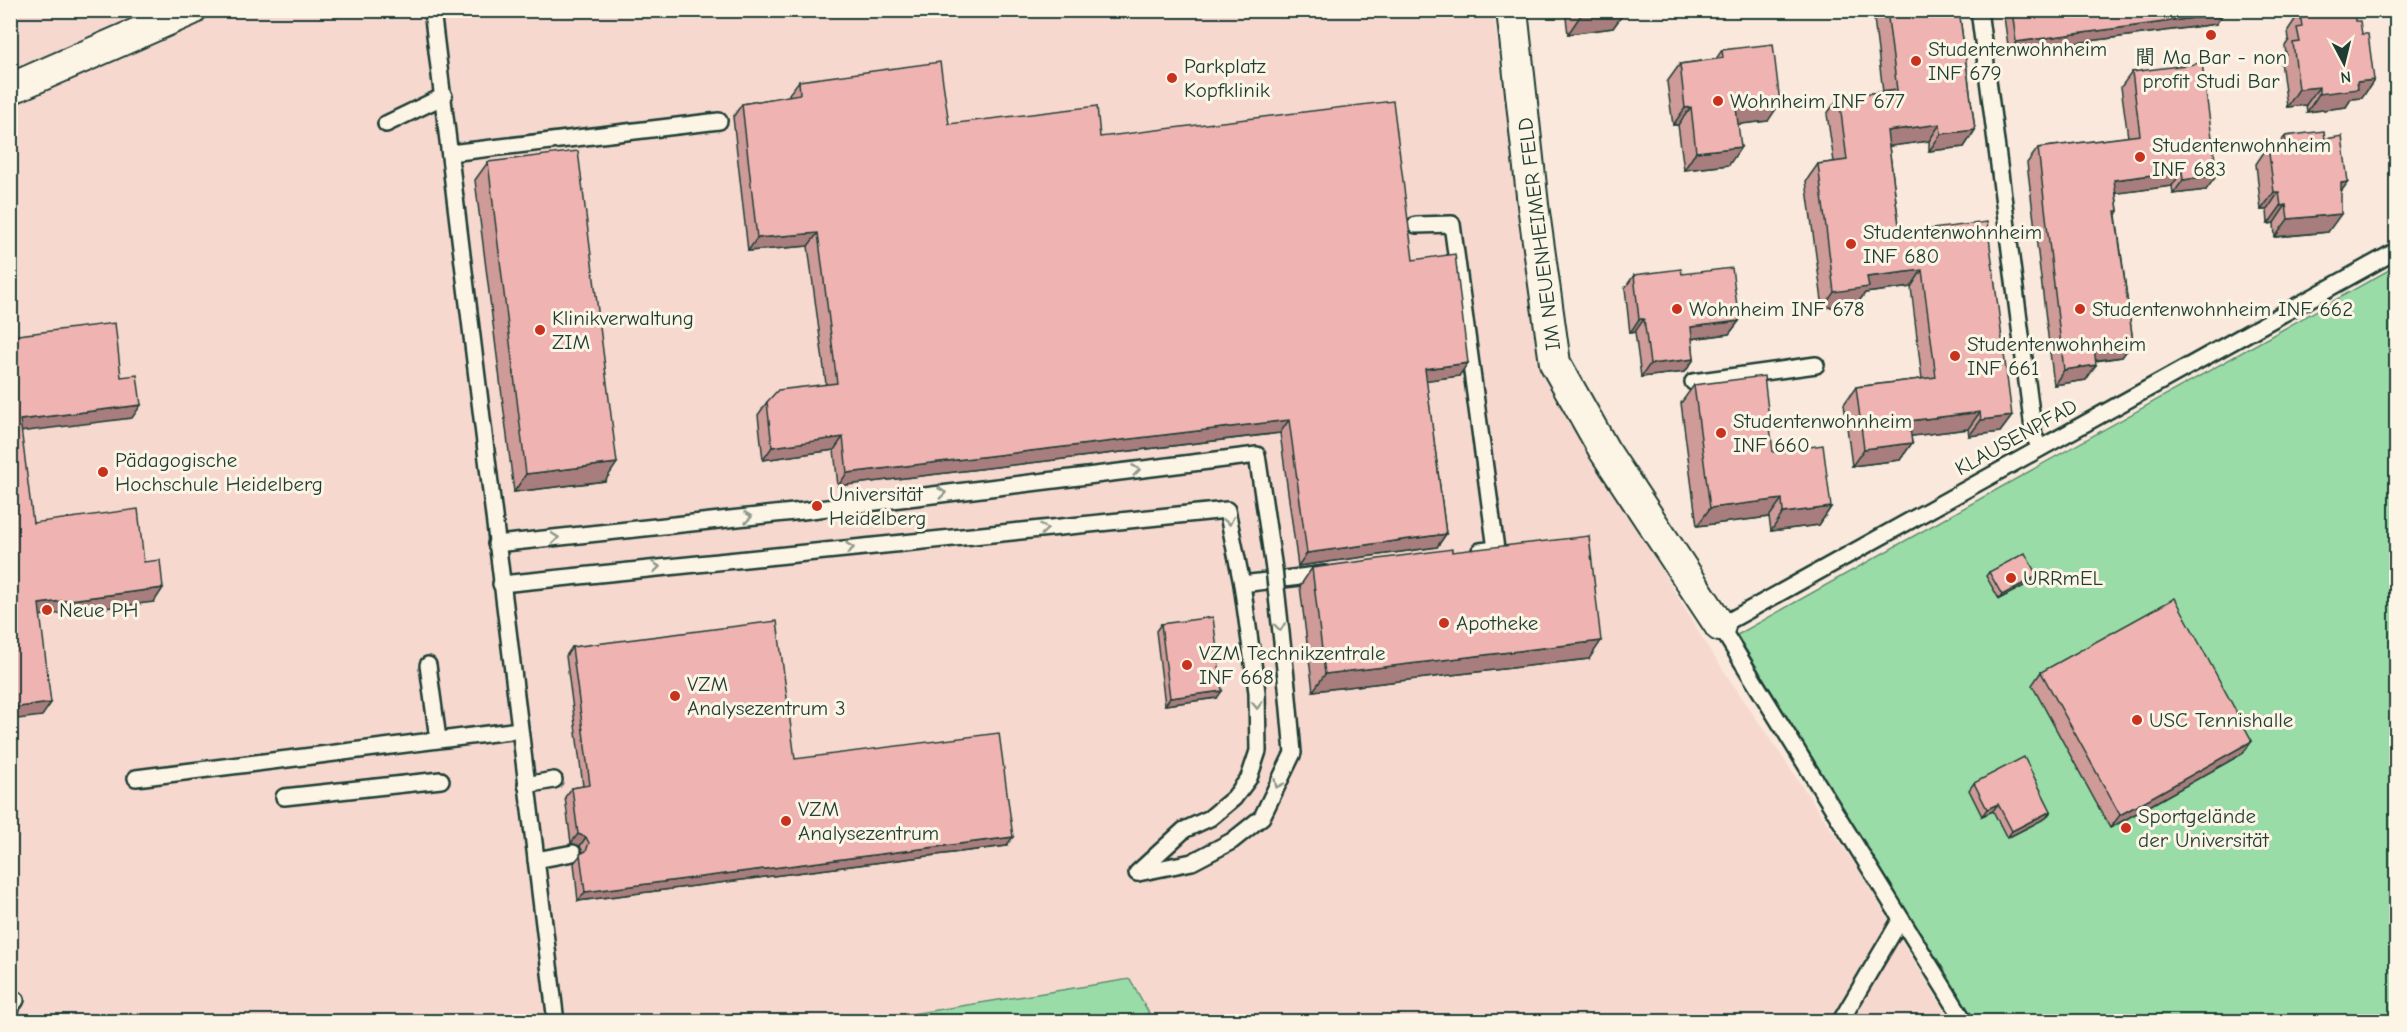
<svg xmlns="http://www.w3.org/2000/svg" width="2407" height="1032" font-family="'Comic Neue','LXGW WenKai TC',sans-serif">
<rect width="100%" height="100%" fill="#f9e8db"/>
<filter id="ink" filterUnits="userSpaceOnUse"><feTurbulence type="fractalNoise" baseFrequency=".0167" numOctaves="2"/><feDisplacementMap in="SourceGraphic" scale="12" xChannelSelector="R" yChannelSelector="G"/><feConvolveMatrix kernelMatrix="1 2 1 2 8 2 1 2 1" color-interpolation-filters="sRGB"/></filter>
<g filter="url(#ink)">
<!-- built -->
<path fill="#f6d8cf" d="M 1493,10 L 1540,367 L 1707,646 L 1854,863 L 1951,1021 L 11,1022 L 11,11 Z"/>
<!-- green -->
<g fill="#9adca7" stroke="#5c8c6e" stroke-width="1.5">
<path d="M 2396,266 L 2396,1021 L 1973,1021 L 1737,635 Z"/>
<path d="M 1130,979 L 1149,1013 L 1130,1021 L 868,1021 Z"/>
</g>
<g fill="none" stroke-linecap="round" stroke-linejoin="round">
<defs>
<g id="lane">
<path d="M 432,10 L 556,1022"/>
<path d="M 1979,10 L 2034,436 L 2040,448"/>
<path d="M 386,124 L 444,96"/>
<path d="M 450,153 L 719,121"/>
<path d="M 1416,225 L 1452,224 L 1496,549 L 1480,551"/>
<path d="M 1693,382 L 1816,365"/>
<path d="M 496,544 L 803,511 L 1257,455 L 1274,569"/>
<path d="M 501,584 L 1227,510 L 1242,584 L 1257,692 L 1258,751 L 1249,778 L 1234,798 L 1210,818 L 1184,830 L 1137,873"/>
<path d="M 1242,584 L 1325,574"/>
<path d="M 428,665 L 438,739"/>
<path d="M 136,778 L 519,730"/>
<path d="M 526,785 L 554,780"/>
<path d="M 284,797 L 441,780"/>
<path d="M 536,860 L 573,853"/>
<path d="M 1138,873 L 1192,862 L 1232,841 L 1262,817 L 1293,753 L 1287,687"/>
<path d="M 10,1008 L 16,1000"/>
<path d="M 1840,1022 L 1901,919"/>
<path d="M 1965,1022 L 1720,626 L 2396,251"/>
</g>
<g id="street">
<path d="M 1512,10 L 1533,205 L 1555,363 L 1604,450 L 1720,626"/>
<path d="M 10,89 L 191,10"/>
</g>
</defs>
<!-- lane casing -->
<use href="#lane" stroke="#1f3d34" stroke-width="20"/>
<!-- street casing -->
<use href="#street" stroke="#1f3d34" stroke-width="34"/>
<!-- lane -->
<use href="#lane" stroke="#fcf5e5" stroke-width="15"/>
<!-- street -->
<use href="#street" stroke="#fcf5e5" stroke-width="30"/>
<defs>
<path id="lane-bridge" d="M 1274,569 L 1287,687"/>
</defs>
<!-- lane-bridge casing -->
<use href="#lane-bridge" stroke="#1f3d34" stroke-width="20" stroke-linecap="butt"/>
<!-- lane-bridge -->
<use href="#lane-bridge" stroke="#fcf5e5" stroke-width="15"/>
</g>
<!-- wall -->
<g fill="#ce9b99" stroke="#1f3d34" stroke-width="1.5">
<path d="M 1565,10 L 1626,10 L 1613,28 L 1568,34 Z"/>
<path d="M 1873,10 L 1959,10 L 1975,130 L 1964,147 L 1929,151 L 1929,141 L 1889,146 L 1900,233 L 2012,416 L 2000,432 L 1969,436 L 1968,429 L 1911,436 L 1912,443 L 1900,460 L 1852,466 L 1844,404 L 1856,387 L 1922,379 L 1911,287 L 1865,293 L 1857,304 L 1823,308 L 1806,181 L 1818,164 L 1834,162 L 1827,114 L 1839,97 L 1883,92 Z"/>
<path d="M 2003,10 L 2223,10 L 2216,24 L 2009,52 Z"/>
<path d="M 2300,12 L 2355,21 L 2362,34 L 2374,80 L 2362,98 L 2351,99 L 2346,107 L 2307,112 L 2306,105 L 2287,107 L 2281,61 L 2286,54 L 2285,46 L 2289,40 L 2288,30 Z"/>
<path d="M 1722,50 L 1768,121 L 1738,124 L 1729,165 L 1684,170 L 1678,125 L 1673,125 L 1667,82 L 1680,64 L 1716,59 Z"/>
<path d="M 2132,72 L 2206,190 L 2173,194 L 2172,186 L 2116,193 L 2118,211 L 2116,215 L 2133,342 L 2122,357 L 2096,361 L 2086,380 L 2054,385 L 2027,163 L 2038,148 L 2128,137 L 2121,87 Z"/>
<path d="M 799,81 L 949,124 L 1100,137 L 1413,260 L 1459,376 L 1426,380 L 1446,534 L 1437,547 L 1298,566 L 1280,433 L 838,486 L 834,450 L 763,460 L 758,415 L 767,402 L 826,384 L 808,246 L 748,251 L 733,117 L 742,104 L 790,96 L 789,94 Z"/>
<path d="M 2285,136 L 2325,139 L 2341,192 L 2328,232 L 2275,237 L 2274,223 L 2268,224 L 2267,210 L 2261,210 L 2256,164 L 2268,146 L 2279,145 Z"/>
<path d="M 488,162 L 605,481 L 514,492 L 475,180 Z"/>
<path d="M 1682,274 L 1739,321 L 1729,334 L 1692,339 L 1694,359 L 1685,372 L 1641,377 L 1635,332 L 1630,333 L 1625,288 L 1634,275 Z"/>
<path d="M 1694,385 L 1773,452 L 1831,507 L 1819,525 L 1771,531 L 1769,517 L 1697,526 L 1681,403 Z"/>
<path d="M 1452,552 L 1589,659 L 1313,691 L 1300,586 L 1312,568 Z"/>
<path d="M 1989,572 L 2035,580 L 1999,599 L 1986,576 Z"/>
<path d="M 1161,624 L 1217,698 L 1165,705 L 1156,631 Z"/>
<path d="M 572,647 L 795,759 L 1006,846 L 578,901 L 574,863 L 583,852 L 580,846 L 571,843 L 565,797 L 572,788 L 583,786 L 566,656 Z"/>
<path d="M 2041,672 L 2252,741 L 2242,754 L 2110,828 L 2032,685 Z"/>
<path d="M 1974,783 L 2051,811 L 2046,818 L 2007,838 L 1993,811 L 1982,816 L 1969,790 Z"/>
</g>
<!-- shaded-wall -->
<g fill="#a77e7d" stroke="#1f3d34" stroke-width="1.5">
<path d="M 1594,10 L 1626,10 L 1613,28 L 1568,34 L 1583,12 Z"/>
<path d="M 1785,10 L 1812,10 L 1783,14 Z"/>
<path d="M 2223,14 L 2216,24 L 2009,52 L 2016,42 Z"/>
<path d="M 2374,80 L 2362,98 L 2351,99 L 2346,107 L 2307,112 L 2319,94 L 2357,82 Z"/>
<path d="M 2319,87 L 2306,105 L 2287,107 L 2299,89 Z"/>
<path d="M 1780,103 L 1768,121 L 1724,126 L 1736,108 Z"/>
<path d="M 1691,107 L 1678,125 L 1673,125 L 1685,108 Z"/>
<path d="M 1940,124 L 1929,141 L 1876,148 L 1887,131 Z"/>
<path d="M 1975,130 L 1964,147 L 1929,151 L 1941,134 Z"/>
<path d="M 1741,147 L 1729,165 L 1684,170 L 1696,152 Z"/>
<path d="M 2182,171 L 2172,186 L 2104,195 L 2114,180 Z"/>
<path d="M 2217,175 L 2206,190 L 2173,194 L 2183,180 Z"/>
<path d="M 2348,182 L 2335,200 L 2341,183 Z"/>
<path d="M 2274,192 L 2279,192 L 2267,210 L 2261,210 Z"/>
<path d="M 2286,205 L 2274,223 L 2268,224 L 2281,206 Z"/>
<path d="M 2341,214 L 2328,232 L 2275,237 L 2288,219 Z"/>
<path d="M 818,233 L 808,246 L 748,251 L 757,238 Z"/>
<path d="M 1922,270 L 1911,287 L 1865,293 L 1857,304 L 1823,308 L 1834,292 L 1867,277 Z"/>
<path d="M 1639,319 L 1644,319 L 1635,332 L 1630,333 Z"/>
<path d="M 1739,321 L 1729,334 L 1681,340 L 1691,327 Z"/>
<path d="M 2133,342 L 2122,357 L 2083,362 L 2094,347 Z"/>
<path d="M 1694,359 L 1685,372 L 1641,377 L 1650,364 Z"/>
<path d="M 1468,363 L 1459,376 L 1415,382 L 1425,369 Z"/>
<path d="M 2096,365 L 2086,380 L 2054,385 L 2064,370 Z"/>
<path d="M 141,405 L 132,418 L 11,433 L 20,420 Z"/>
<path d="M 1980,412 L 1968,429 L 1897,438 L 1909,421 Z"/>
<path d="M 2012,416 L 2000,432 L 1969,436 L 1981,420 Z"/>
<path d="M 1289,420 L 1280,433 L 838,486 L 847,473 Z"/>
<path d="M 843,437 L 834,450 L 763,460 L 772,447 Z"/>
<path d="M 1912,443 L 1900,460 L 1852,466 L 1864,449 Z"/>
<path d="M 617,463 L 605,481 L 514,492 L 526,474 Z"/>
<path d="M 1782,499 L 1769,517 L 1697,526 L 1710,508 Z"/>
<path d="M 1831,507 L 1819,525 L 1771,531 L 1783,513 Z"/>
<path d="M 1446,534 L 1437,547 L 1298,566 L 1307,553 Z"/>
<path d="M 2037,576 L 2035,580 L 1999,599 L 2002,595 Z"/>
<path d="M 163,588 L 154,602 L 29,617 L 39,604 Z"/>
<path d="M 1601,641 L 1589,659 L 1313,691 L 1325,674 Z"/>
<path d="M 1222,691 L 1217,698 L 1165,705 L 1170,698 Z"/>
<path d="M 51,703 L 42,716 L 10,720 L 10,708 Z"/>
<path d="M 2252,741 L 2242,754 L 2110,828 L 2120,815 Z"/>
<path d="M 1998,804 L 1993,811 L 1982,816 L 1987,809 Z"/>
<path d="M 2051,811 L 2046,818 L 2007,838 L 2012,831 Z"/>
<path d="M 578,834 L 586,837 L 580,846 L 571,843 Z"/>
<path d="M 1013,837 L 1006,846 L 578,901 L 585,892 Z"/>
</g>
<!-- building -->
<g fill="#efb4b2" stroke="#1f3d34" stroke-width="1.5">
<path d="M 1887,10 L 1959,10 L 1975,130 L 1941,134 L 1940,124 L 1887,131 L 1900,233 L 1987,222 L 2012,416 L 1981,420 L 1980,412 L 1909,421 L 1912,443 L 1864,449 L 1856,387 L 1936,377 L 1922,270 L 1867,277 L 1869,287 L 1834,292 L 1818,164 L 1847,160 L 1839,97 L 1897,90 Z"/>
<path d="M 2012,10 L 2223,10 L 2223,14 L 2016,42 Z"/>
<path d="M 2313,10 L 2354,10 L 2355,21 L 2360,21 L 2362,34 L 2368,34 L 2374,80 L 2357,82 L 2358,89 L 2319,94 L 2319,87 L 2299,89 L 2293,43 L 2300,42 L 2297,28 L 2302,27 L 2300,12 Z"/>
<path d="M 1773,44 L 1780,103 L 1736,108 L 1741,147 L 1696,152 L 1691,107 L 1685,108 L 1680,64 L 1723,58 L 1722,50 Z"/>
<path d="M 940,62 L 949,124 L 1097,106 L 1100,137 L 1393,101 L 1413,260 L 1455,254 L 1468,363 L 1425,369 L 1446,534 L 1307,553 L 1289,420 L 847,473 L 843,437 L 772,447 L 767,402 L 778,390 L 837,383 L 818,233 L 757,238 L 742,104 L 800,94 L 799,81 Z"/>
<path d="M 2202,63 L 2217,175 L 2183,180 L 2182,171 L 2114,180 L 2118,211 L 2115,211 L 2133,342 L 2094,347 L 2096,365 L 2064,370 L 2038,148 L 2140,135 L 2132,72 Z"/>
<path d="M 2324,131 L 2325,139 L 2342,136 L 2348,182 L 2341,183 L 2341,214 L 2288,219 L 2286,205 L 2281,206 L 2279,192 L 2274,192 L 2268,146 L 2286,144 L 2285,136 Z"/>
<path d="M 578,151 L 617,463 L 526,474 L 488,162 Z"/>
<path d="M 1732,268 L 1739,321 L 1691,327 L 1694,359 L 1650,364 L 1644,319 L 1639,319 L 1634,275 L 1681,269 L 1682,274 Z"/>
<path d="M 115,323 L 121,377 L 137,375 L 141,405 L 20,420 L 33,523 L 138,509 L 144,562 L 160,560 L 163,588 L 39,604 L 51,703 L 10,708 L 10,336 Z"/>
<path d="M 1764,376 L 1773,452 L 1823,445 L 1831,507 L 1783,513 L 1782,499 L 1710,508 L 1694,385 Z"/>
<path d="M 1589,536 L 1601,641 L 1325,674 L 1312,568 L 1452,549 L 1452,552 Z"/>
<path d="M 2025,553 L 2037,576 L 2002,595 L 1989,572 Z"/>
<path d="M 2175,598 L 2252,741 L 2120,815 L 2041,672 Z"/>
<path d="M 1213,617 L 1222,691 L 1170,698 L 1161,624 Z"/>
<path d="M 777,621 L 795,759 L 999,733 L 1013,837 L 585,892 L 580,854 L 586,851 L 589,843 L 586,837 L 578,834 L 572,788 L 590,785 L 572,647 Z"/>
<path d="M 2024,757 L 2051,811 L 2012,831 L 1998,804 L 1987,809 L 1974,783 Z"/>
</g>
<!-- one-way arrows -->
<defs><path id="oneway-chevron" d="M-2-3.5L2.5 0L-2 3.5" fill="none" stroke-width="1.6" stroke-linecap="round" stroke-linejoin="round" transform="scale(1.5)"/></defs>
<g stroke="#8e998c">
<use href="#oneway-chevron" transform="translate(1136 470) rotate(-7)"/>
<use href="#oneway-chevron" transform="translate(942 493) rotate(-7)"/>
<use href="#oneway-chevron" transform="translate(748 517) rotate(-6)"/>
<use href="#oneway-chevron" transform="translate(1229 521) rotate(79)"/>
<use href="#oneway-chevron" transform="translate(1044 529) rotate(-6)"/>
<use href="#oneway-chevron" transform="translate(555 538) rotate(-6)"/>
<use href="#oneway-chevron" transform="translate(850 548) rotate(-6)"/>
<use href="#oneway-chevron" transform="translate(656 567) rotate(-6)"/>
<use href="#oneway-chevron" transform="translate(1280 627) rotate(83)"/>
<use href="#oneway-chevron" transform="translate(1257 705) rotate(89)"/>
<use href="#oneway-chevron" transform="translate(1278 784) rotate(115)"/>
</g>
</g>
<!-- markers -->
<g fill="#c8321e" stroke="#fcf5e5" stroke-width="2">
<circle cx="2211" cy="35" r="6"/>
<circle cx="1916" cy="61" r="6"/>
<circle cx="1172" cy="78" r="6"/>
<circle cx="1718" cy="101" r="6"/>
<circle cx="2140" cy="157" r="6"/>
<circle cx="1851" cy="244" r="6"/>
<circle cx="1677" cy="309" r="6"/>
<circle cx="2080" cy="309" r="6"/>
<circle cx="540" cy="330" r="6"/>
<circle cx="1955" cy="356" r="6"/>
<circle cx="1721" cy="433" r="6"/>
<circle cx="103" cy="472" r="6"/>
<circle cx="817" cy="506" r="6"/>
<circle cx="2011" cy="578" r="6"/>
<circle cx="47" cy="610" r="6"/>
<circle cx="1444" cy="623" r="6"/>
<circle cx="1187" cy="665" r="6"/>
<circle cx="675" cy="696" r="6"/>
<circle cx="2137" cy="720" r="6"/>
<circle cx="786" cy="821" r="6"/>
<circle cx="2126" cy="828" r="6"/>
</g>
<g text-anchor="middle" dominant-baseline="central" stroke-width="6" stroke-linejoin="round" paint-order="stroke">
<!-- poi labels -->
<g font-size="21" fill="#1f3d34" stroke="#fcf5e5" text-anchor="start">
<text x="1928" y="49">Studentenwohnheim<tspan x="1928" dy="24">INF 679</tspan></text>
<text x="2211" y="57" text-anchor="middle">間 Ma Bar - non<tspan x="2211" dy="24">profit Studi Bar</tspan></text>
<text x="1184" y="66">Parkplatz<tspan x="1184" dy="24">Kopfklinik</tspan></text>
<text x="1730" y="101">Wohnheim INF 677</text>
<text x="2152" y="145">Studentenwohnheim<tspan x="2152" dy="24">INF 683</tspan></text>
<text x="1863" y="232">Studentenwohnheim<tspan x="1863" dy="24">INF 680</tspan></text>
<text x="1689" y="309">Wohnheim INF 678</text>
<text x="2092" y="309">Studentenwohnheim INF 662</text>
<text x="552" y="318">Klinikverwaltung<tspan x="552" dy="24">ZIM</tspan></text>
<text x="1967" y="344">Studentenwohnheim<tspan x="1967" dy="24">INF 661</tspan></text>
<text x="1733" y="421">Studentenwohnheim<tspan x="1733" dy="24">INF 660</tspan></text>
<text x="115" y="460">Pädagogische<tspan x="115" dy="24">Hochschule Heidelberg</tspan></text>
<text x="829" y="494">Universität<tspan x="829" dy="24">Heidelberg</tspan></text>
<text x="2023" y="578">URRmEL</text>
<text x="59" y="610">Neue PH</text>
<text x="1456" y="623">Apotheke</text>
<text x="1199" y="653">VZM Technikzentrale<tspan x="1199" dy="24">INF 668</tspan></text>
<text x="687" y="684">VZM<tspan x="687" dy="24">Analysezentrum 3</tspan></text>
<text x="2149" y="720">USC Tennishalle</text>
<text x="798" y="809">VZM<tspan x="798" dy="24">Analysezentrum</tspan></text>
<text x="2138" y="816">Sportgelände<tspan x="2138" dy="24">der Universität</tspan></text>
</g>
<!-- street labels -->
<g font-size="21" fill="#1f3d34" stroke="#fcf5e5">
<text transform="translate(1539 234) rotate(-97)">IM NEUENHEIMER FELD</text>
<text transform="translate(2016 437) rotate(-29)">KLAUSENPFAD</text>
</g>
</g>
<!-- margin -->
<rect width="2407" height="1032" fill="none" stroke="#fcf5e5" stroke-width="36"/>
<rect x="18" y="18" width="2371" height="996" fill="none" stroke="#1f3d34" stroke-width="2" filter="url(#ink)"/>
<!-- north arrow -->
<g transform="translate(2344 63) rotate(173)" stroke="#fcf5e5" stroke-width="4.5" paint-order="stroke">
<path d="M0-4.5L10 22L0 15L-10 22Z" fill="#1f3d34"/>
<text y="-9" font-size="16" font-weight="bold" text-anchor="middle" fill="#1f3d34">N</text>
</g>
</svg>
